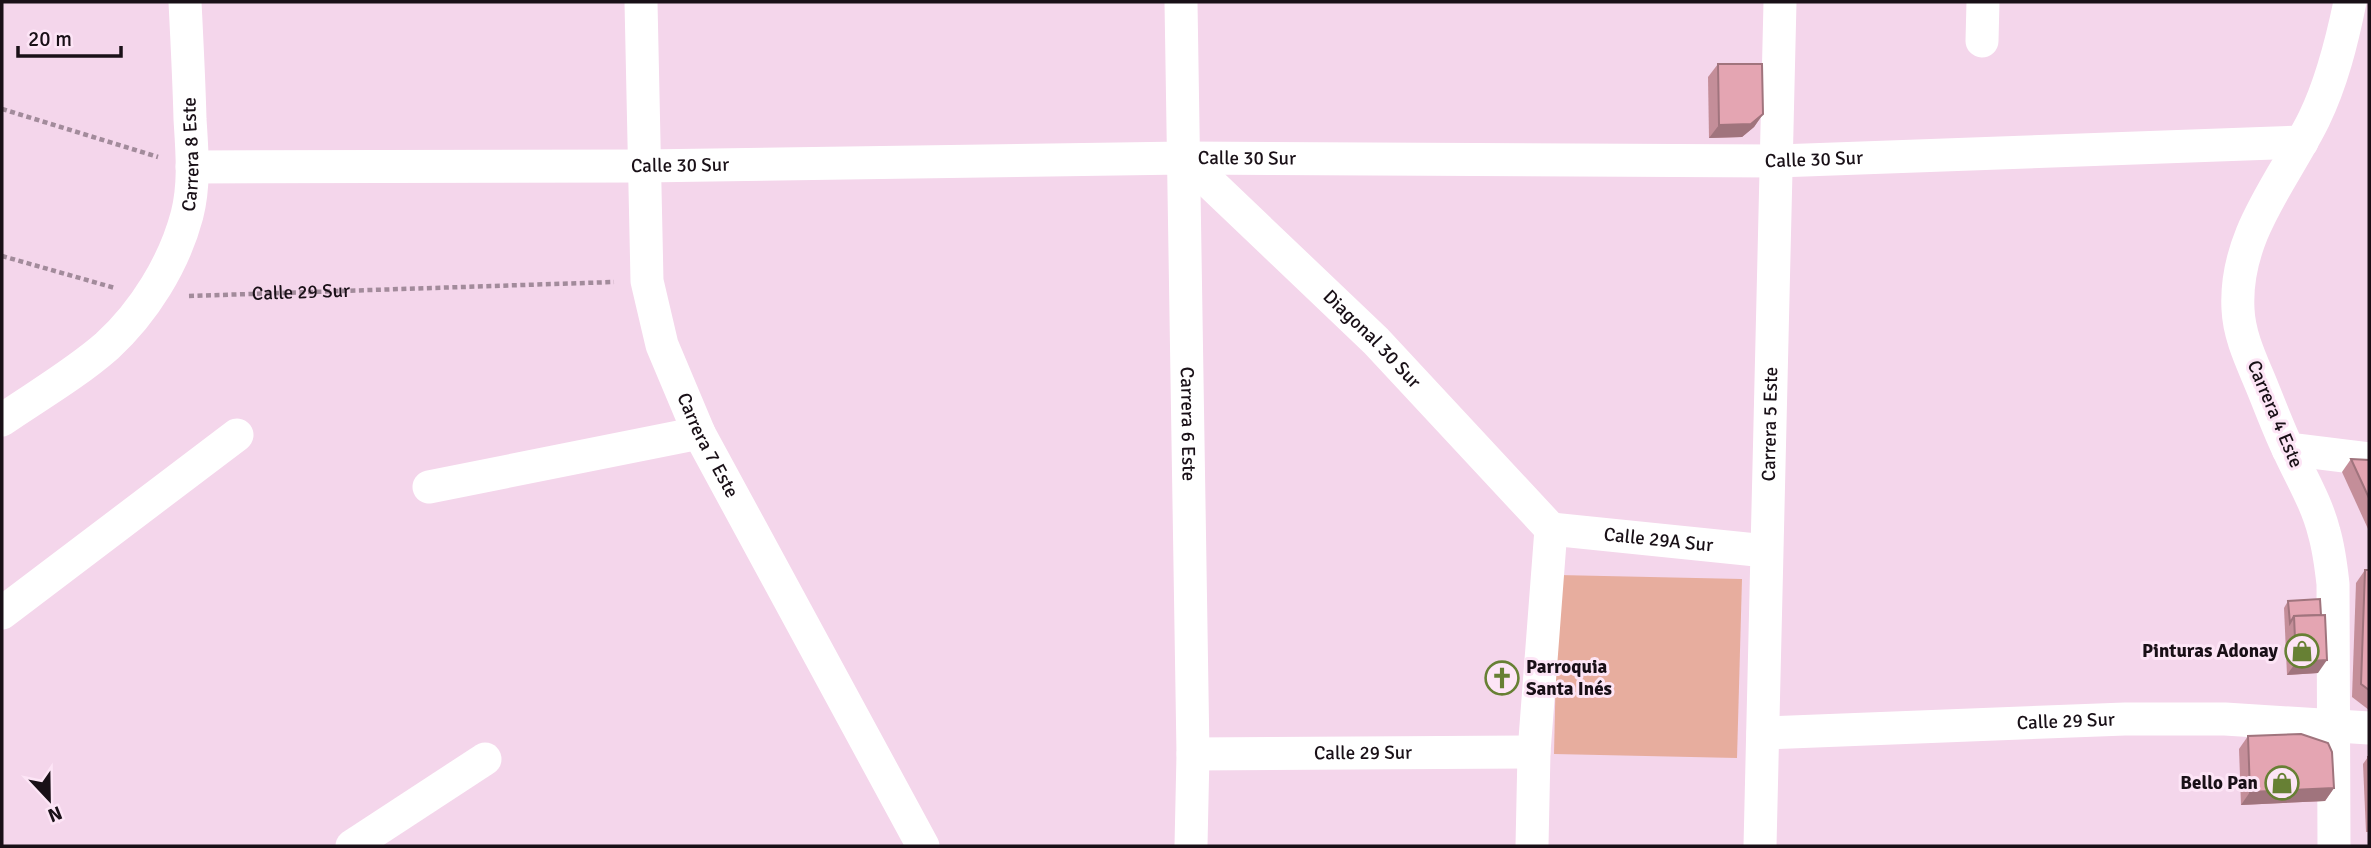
<svg xmlns="http://www.w3.org/2000/svg" width="2371" height="848" font-family="Signika,sans-serif">
<rect width="100%" height="100%" fill="#f4d6eb"/>
<!-- green -->
<path fill="#e7ad9e" d="M 1558,575 L 1742,579 L 1737,758 L 1554,754 Z"/>
<g fill="none" stroke-linecap="round" stroke-linejoin="round">
<!-- path -->
<g stroke="#a28b9b" stroke-width="4.5" stroke-dasharray="5 3.5" stroke-linecap="butt">
<path d="M 2,109 L 158,157"/>
<path d="M 2,256 L 115,288"/>
<path id="s1" d="M 189,296 L 614,282"/>
</g>
<!-- minor -->
<g stroke="#fff" stroke-width="33">
<path id="s2" d="M 641,2 L 647,281 L 662,345 L 699,433 L 923,846"/>
<path id="s3" d="M 1181,2 L 1193,754 L 1191,846"/>
<path d="M 1982,41 L 1983,2"/>
<path id="s4" d="M 1184,158 L 1376,341 L 1551,529"/>
<path id="s5" d="M 192,167 L 644,166 L 1184,158 L 1776,161 L 2302,142"/>
<path id="s6" d="M 2,420 C 37,396 75,374 107,346 C 144,312 174,264 187,215 C 195,184 192,151 190,119 C 189,80 187,41 185,2"/>
<path d="M 2288,449 L 2369,459"/>
<path d="M 429,487 L 699,433"/>
<path id="s7" d="M 1551,529 L 1766,551"/>
<path d="M 2,613 L 237,435"/>
<path id="s8" d="M 1763,733 L 2125,719 L 2225,719 L 2369,728"/>
<path id="s9" d="M 1193,754 L 1534,752"/>
<path d="M 352,846 L 485,759"/>
<path d="M 1532,846 L 1534,752 L 1551,529"/>
<path id="s10" d="M 1760,846 L 1780,2"/>
<path d="M 2334,846 L 2333,584 C 2331,566 2329,549 2324,532 C 2317,504 2302,479 2290,453 C 2280,433 2272,411 2263,389 C 2253,364 2239,337 2238,309 C 2234,235 2284,180 2314,119 C 2332,82 2342,41 2350,2"/>
</g>
</g>
<!-- wall -->
<g fill="#c48e99">
<path d="M 1718,64 L 1763,114 L 1754,127 L 1742,137 L 1709,138 L 1708,77 Z"/>
<path d="M 2351,459 L 2369,460 L 2369,531 L 2342,472 Z"/>
<path d="M 2365,570 L 2369,570 L 2369,710 L 2352,697 L 2356,583 Z"/>
<path d="M 2288,601 L 2318,673 L 2287,675 L 2284,608 Z"/>
<path d="M 2248,736 L 2334,788 L 2325,801 L 2241,805 L 2239,749 Z"/>
<path d="M 2368,757 L 2369,757 L 2369,832 L 2366,832 L 2363,764 Z"/>
</g>
<!-- shaded-wall -->
<g fill="#a0747d">
<path d="M 1763,114 L 1754,127 L 1742,137 L 1709,138 L 1719,125 Z"/>
<path d="M 2327,660 L 2318,673 L 2287,675 L 2296,662 Z"/>
<path d="M 2334,788 L 2325,801 L 2241,805 L 2250,792 Z"/>
</g>
<!-- building -->
<g fill="#e4a5b2" stroke="#a0747d" stroke-width="2">
<path d="M 1718,64 L 1762,64 L 1763,114 L 1751,124 L 1719,125 Z"/>
<path d="M 2351,459 L 2369,460 L 2369,498 Z"/>
<path d="M 2365,570 L 2369,570 L 2369,690 L 2361,684 Z"/>
<path d="M 2320,599 L 2321,615 L 2294,616 L 2290,623 L 2288,601 Z"/>
<path d="M 2325,615 L 2327,660 L 2296,662 L 2294,616 Z"/>
<path d="M 2301,734 L 2328,743 L 2332,752 L 2334,788 L 2250,792 L 2248,736 Z"/>
<path d="M 2368,757 L 2369,757 L 2369,788 Z"/>
</g>
<!-- icons -->
<defs>
<symbol id="shop-ring" viewBox="-11 -11 22 22"><circle r="9.5" fill="#fde5f6" stroke="#678034" stroke-width="1.5"/><path d="M-5-2.5h2.3a2.7 3.5 0 0 1 5.4 0H5L5.5 6h-11ZM-1.5-2.5h3a1.5 2.3 0 0 0-3 0Z" fill="#678034"/></symbol>
<symbol id="church-ring" viewBox="-11 -11 22 22"><circle r="9.5" fill="#fde5f6" stroke="#678034" stroke-width="1.5"/><path d="M-1.2-6h2.4v3.5h3.3v2.4h-3.3V6h-2.4V-.1h-3.3v-2.4h3.3Z" fill="#678034"/></symbol>
</defs>
<g fill-rule="evenodd">
<use href="#shop-ring" x="2283" y="632" width="38" height="38"/>
<use href="#church-ring" x="1483" y="659" width="38" height="38"/>
<use href="#shop-ring" x="2263" y="764" width="38" height="38"/>
</g>
<g text-anchor="middle" dominant-baseline="central" stroke-width="6" stroke-linejoin="round" paint-order="stroke">
<!-- street labels -->
<g font-size="19" fill="#191017" stroke="#fde5f6">
<text stroke="none"><textPath href="#s6" startOffset="345">Carrera 8 Este</textPath></text>
<text stroke="none"><textPath href="#s5" startOffset="1055">Calle 30 Sur</textPath></text>
<text stroke="none"><textPath href="#s5" startOffset="1622">Calle 30 Sur</textPath></text>
<text stroke="none"><textPath href="#s5" startOffset="488">Calle 30 Sur</textPath></text>
<text stroke="none"><textPath href="#s1" startOffset="112">Calle 29 Sur</textPath></text>
<text stroke="none"><textPath href="#s4" startOffset="261">Diagonal 30 Sur</textPath></text>
<text transform="translate(2275 414) rotate(67)">Carrera 4 Este</text>
<text stroke="none"><textPath href="#s3" startOffset="422">Carrera 6 Este</textPath></text>
<text stroke="none"><textPath href="#s10" startOffset="422">Carrera 5 Este</textPath></text>
<text stroke="none"><textPath href="#s2" startOffset="455">Carrera 7 Este</textPath></text>
<text stroke="none"><textPath href="#s7" startOffset="108">Calle 29A Sur</textPath></text>
<text stroke="none"><textPath href="#s8" startOffset="303">Calle 29 Sur</textPath></text>
<text stroke="none"><textPath href="#s9" startOffset="170">Calle 29 Sur</textPath></text>
</g>
<!-- poi labels -->
<g font-size="19" font-weight="bold" fill="#191017" stroke="#fde5f6" text-anchor="end">
<text x="2278" y="651">Pinturas Adonay</text>
<text x="1526" y="667" text-anchor="start">Parroquia<tspan x="1526" dy="22">Santa Inés</tspan></text>
<text x="2258" y="783">Bello Pan</text>
</g>
</g>
<!-- border -->
<rect width="2371" height="848" fill="none" stroke="#191017" stroke-width="7"/>
<!-- north arrow -->
<g transform="translate(49 799) rotate(158)" stroke="#fde5f6" stroke-width="5" paint-order="stroke">
<path d="M0-5L12 26L0 18L-12 26Z" fill="#191017"/>
<text y="-10" font-size="19" font-weight="bold" text-anchor="middle" fill="#191017">N</text>
</g>
<!-- scale -->
<path d="M18 46v10h103v-10" fill="none" stroke="#191017" stroke-width="3.5"/>
<text x="28" y="46" font-size="21" fill="#191017" stroke="#fde5f6" stroke-width="5" paint-order="stroke">20 m</text>
</svg>
